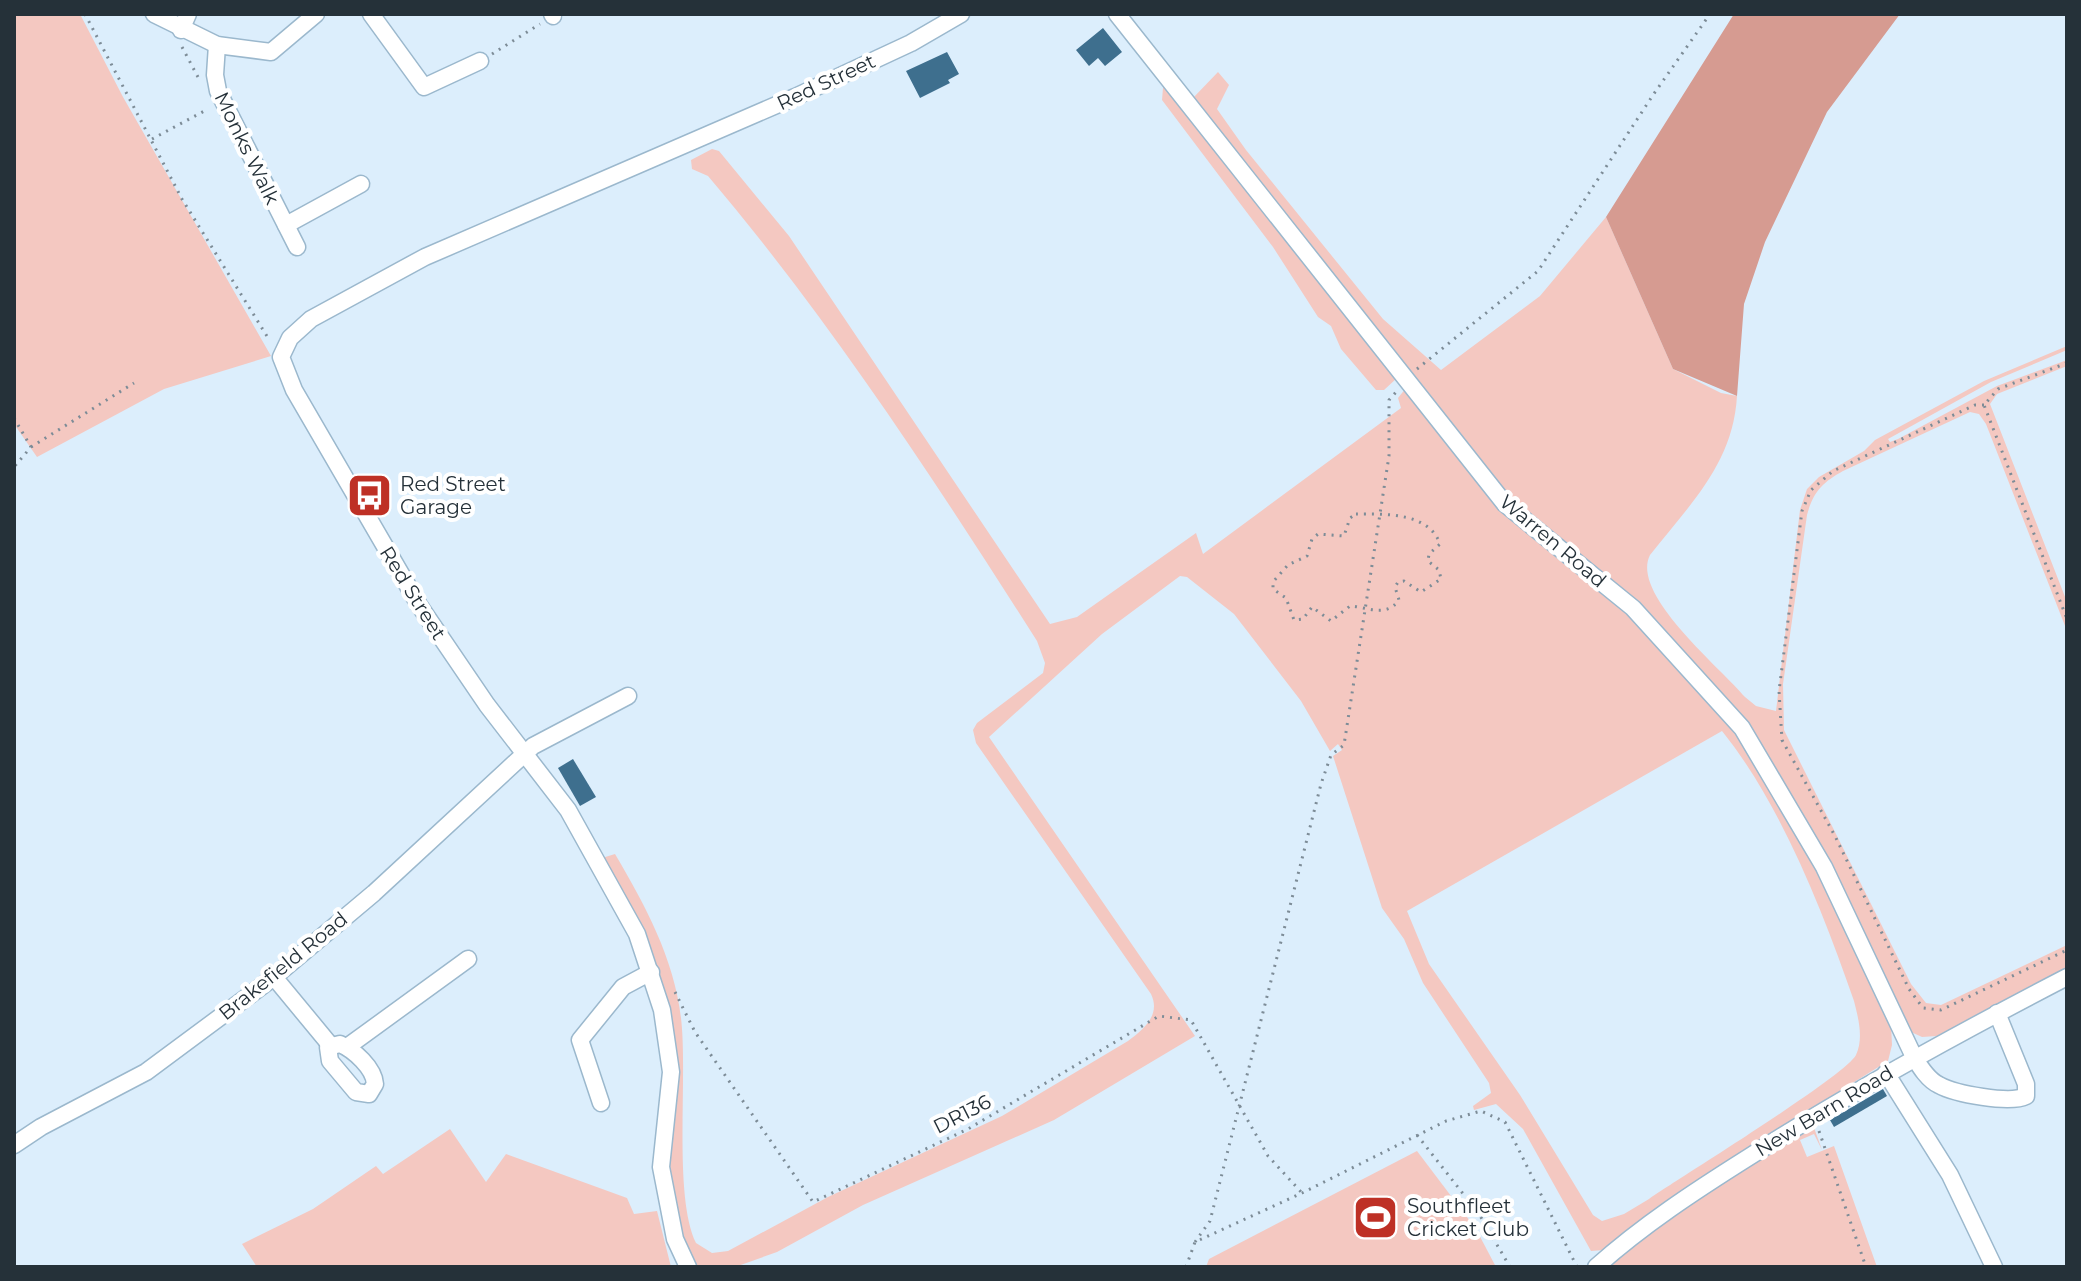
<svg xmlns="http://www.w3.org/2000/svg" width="2081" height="1281" font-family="Montserrat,sans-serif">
<rect width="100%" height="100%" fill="#dceefc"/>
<!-- green -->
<g fill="#f4c8c1" fill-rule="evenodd">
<path d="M 14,14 L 80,14 L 123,97 L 271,356 L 164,389 L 37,457 L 14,424 Z"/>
<path d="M 1218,72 L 1229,85 L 1217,109 L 1246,150 L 1383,319 L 1441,370 L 1540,296 L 1606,217 L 1673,369 L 1721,393 L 1737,396 C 1733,464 1690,504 1650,555 C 1630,594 1720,667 1745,697 L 1756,706 L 1776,711 L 1800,510 L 1807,489 L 1819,477 L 1864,451 L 1875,440 L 1984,381 L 2067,346 L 2067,350 L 1991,382 L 1888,439 L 1890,442 L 1898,439 L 1997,386 L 2067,360 L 2067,366 L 1997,394 L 1990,404 L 2067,602 L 2067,631 L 1986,424 L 1979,414 L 1970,412 L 1843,471 C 1823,482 1813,492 1807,515 L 1783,684 L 1784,730 L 1911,984 L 1926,1003 L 1941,1005 L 2067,945 L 2067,969 L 1937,1036 L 1922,1037 L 1911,1032 L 1742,720 L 1519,513 L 1193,98 Z"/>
<path d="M 1164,76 L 1397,378 L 1384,390 L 1376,390 L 1341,349 L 1331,326 L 1318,317 L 1273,247 L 1162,100 Z"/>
<path d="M 712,149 L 719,151 L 789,236 L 1050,624 L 1077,617 L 1196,533 L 1203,554 L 1401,408 L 1398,398 L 1406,388 L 1506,510 L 1619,599 L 1719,705 L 1801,833 L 1891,1024 L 1892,1045 L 1888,1061 L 1769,1135 L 1604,1250 L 1591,1251 L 1523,1129 L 1496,1104 L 1474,1110 L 1473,1106 L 1491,1093 L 1489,1083 L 1423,983 L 1404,939 L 1382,908 L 1333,756 L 1342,750 L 1338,744 L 1330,751 L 1301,701 L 1234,614 L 1187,577 L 1180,576 L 1102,634 L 989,737 L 1195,1036 L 1054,1120 L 863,1205 L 777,1252 L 735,1267 L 691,1267 L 669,1221 L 662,990 L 639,924 L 602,858 L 615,854 C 645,905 674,958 681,1018 C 688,1077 673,1196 696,1243 L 712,1253 L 728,1251 L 828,1197 L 1002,1116 L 1128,1041 C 1144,1029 1161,1015 1151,994 L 976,743 L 973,730 L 977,723 L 1043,673 L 1045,663 L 1037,641 C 935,481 831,321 708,176 L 692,169 L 691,160 ZM 1722,731 C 1781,804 1823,912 1854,1001 C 1858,1017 1864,1038 1856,1055 C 1845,1076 1681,1177 1649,1199 L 1624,1214 L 1602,1221 L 1593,1215 L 1520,1095 L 1429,964 L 1407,911 Z"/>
<path d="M 1813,1125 L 1822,1150 L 1814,1134 L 1800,1140 L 1807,1157 L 1834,1146 L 1877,1267 L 1606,1267 L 1678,1210 Z"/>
<path d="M 450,1129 L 486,1182 L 506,1154 L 627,1198 L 634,1214 L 657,1211 L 671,1267 L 257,1267 L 242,1244 L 313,1209 L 376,1166 L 383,1174 Z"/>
<path d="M 1417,1151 L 1476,1229 L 1496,1267 L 1206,1267 L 1209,1259 Z"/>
</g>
<!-- forest -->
<path fill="#d69b91" d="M 1734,14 L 1900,14 L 1827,112 L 1765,242 L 1744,304 L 1737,396 L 1673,369 L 1606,217 Z"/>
<!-- building -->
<g fill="#3e6f8e">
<path d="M 1103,28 L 1122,52 L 1105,66 L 1098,58 L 1089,66 L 1076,50 Z"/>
<path d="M 947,52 L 959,74 L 948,80 L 950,83 L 920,98 L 906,71 Z"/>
<path d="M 573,759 L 596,797 L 580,806 L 558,768 Z"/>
<path d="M 1883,1089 L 1887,1096 L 1834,1127 L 1830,1120 Z"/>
</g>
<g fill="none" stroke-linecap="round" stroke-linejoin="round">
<defs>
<g id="minor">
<path d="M 154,14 L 217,45 L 271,52 L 316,14"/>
<path d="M 371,14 L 424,87 L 480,61"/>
<path d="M 552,14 L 553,16"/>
<path d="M 1117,14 L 1505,504 L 1633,608 L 1742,728 L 1824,867 L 1914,1057 C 1920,1067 1928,1080 1939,1085 C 1955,1094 2010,1104 2026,1096 L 2026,1084 L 1997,1013"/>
<path d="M 181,30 L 188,14"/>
<path d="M 217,45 L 215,75 L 218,91 L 297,247"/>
<path d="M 286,225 L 361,184"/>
<path d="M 274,977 L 331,1046"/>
<path d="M 340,1044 C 354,1050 374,1068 375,1084 L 369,1094 L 356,1092 L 330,1061 L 328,1047 Z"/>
<path d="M 347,1047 L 468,959"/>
<path d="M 1886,1073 L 1950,1175 L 1994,1267"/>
<path d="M 601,1103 L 580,1040 L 623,987 L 651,972"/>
<path d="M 14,1145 L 41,1127 L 146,1072 L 274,977 L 374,893 L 533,746 L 628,696"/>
<path d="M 688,1267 L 675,1239 L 661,1167 L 671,1072 L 662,1010 L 637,934 L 568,810 L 487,705 L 419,605 L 294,390 L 281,357 L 290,338 L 311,319 L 425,257 L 795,97 L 911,43 L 961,14"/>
<path d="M 1596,1267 C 1643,1225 1695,1191 1749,1157 C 1852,1091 1959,1033 2067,977"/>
</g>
</defs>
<!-- minor casing -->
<use href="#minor" stroke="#9bb8cd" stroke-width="19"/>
<!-- path -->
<g stroke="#7d8c97" stroke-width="3" stroke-dasharray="2 6" stroke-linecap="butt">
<path d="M 85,14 L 182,199 L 270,341"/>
<path d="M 182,47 L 199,79"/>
<path d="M 492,54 L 540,24"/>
<path d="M 152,139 L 208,109"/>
<path d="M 2067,363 L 1998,389 L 1984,405 L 2067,619"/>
<path d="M 1417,369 L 1538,271 L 1653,95 L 1710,14"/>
<path d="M 1984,405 L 1975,405 L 1833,471 L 1811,490 L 1802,511 L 1779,691 L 1782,740 L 1835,836 L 1909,989 L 1923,1008 L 1941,1010 L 2067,950"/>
<path d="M 14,418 L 31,447 L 14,467"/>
<path d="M 31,447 L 134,383"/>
<path d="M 1356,514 C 1384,514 1429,512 1440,544 L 1429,554 L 1428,561 L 1439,570 L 1441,579 L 1421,592 L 1404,581 L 1398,582 L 1395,587 L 1399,600 C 1386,618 1367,607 1350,606 L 1331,621 L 1312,607 L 1303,619 L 1294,620 L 1286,598 L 1273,589 L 1273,582 L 1288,565 L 1307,556 L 1312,539 L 1318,534 L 1344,536 L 1350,518 Z"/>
<path d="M 675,992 L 695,1032 L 813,1202 L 968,1129 L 1159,1016 L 1191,1020 L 1268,1156 L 1302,1193"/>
<path d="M 1819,1131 L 1866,1267"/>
<path d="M 1417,1135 L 1479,1214 L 1510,1267"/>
<path d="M 1195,1242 L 1210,1221 L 1321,784 L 1331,755 L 1344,745 L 1389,456 L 1389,400 L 1396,392"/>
<path d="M 1186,1267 L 1195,1242 L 1302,1193 L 1446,1121 L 1481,1111 L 1505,1122 L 1577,1267"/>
</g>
<!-- minor -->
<use href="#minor" stroke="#fff" stroke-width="16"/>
</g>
<!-- icons -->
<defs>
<symbol id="bus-square" viewBox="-11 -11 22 22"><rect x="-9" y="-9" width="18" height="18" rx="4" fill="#be3025" stroke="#fff"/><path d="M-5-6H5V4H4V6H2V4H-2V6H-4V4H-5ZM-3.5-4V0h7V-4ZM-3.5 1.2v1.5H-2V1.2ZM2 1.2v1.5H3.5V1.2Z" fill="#fff"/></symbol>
<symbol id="stadium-square" viewBox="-11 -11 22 22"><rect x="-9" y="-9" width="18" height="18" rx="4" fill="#be3025" stroke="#fff"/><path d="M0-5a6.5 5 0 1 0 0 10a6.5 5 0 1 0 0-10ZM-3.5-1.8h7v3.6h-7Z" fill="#fff"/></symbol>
</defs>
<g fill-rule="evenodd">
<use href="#bus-square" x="344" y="470" width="51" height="51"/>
<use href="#stadium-square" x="1350" y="1192" width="51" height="51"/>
</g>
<g text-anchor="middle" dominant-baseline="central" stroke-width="8" stroke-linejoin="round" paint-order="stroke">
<!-- street labels -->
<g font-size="20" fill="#253139" stroke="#fff">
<text transform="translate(826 82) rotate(-25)">Red Street</text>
<text transform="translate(247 148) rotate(64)">Monks Walk</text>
<text transform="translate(1553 541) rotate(40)">Warren Road</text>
<text transform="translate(413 593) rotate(58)">Red Street</text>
<text transform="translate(283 966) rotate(-39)">Brakefield Road</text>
<text transform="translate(1824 1111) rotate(-31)">New Barn Road</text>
<text transform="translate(962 1114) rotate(-27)">DR136</text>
</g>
<!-- poi labels -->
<g font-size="20" fill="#253139" stroke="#fff" text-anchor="start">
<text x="400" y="484">Red Street<tspan x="400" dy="23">Garage</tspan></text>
<text x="1407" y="1206">Southfleet<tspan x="1407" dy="23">Cricket Club</tspan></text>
</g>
</g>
<!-- border -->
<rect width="2081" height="1281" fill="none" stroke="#253139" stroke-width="32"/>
</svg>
